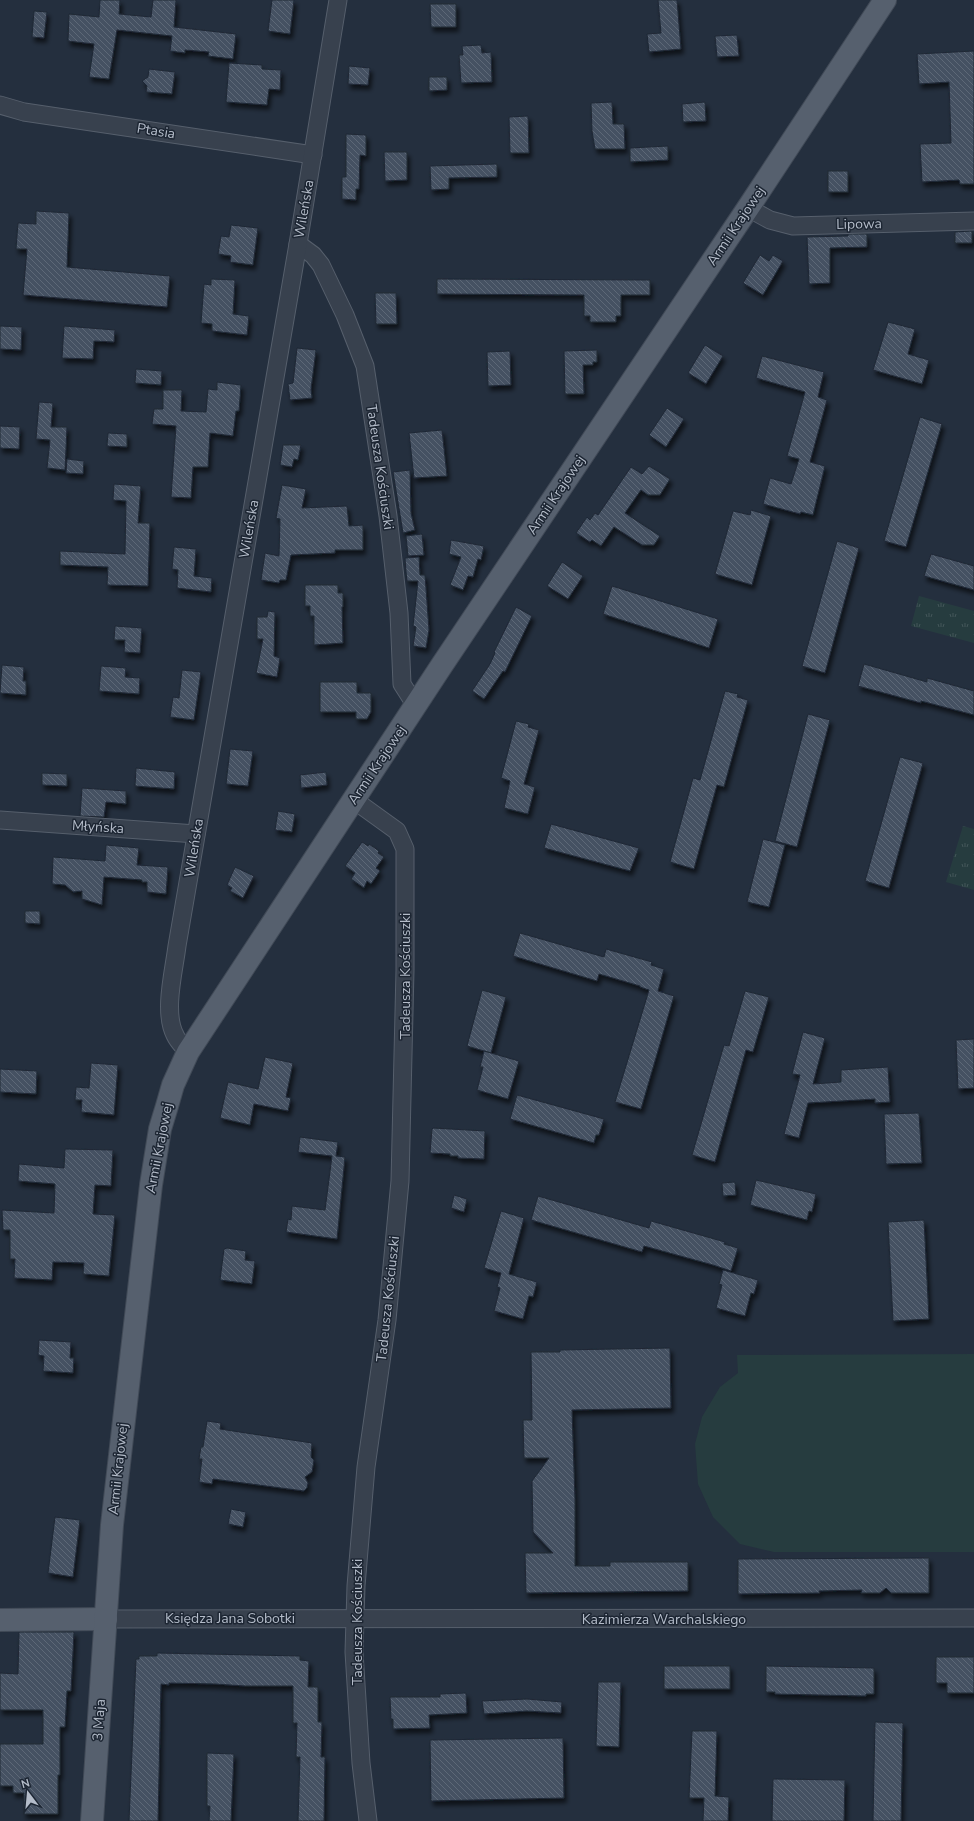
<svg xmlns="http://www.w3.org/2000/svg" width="974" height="1821" font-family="'Nunito Sans',sans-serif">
<defs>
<pattern id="park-tufts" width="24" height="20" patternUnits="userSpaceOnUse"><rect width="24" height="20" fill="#263c3f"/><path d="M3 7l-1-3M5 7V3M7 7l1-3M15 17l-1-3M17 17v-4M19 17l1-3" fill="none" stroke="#435659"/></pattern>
<pattern id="building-back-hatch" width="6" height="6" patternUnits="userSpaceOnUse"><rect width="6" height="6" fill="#455162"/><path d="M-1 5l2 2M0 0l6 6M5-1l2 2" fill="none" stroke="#5d6877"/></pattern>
<filter id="shadow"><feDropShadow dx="2.5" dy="4.5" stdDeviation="2" flood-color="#0009"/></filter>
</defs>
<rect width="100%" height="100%" fill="#242f3e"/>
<!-- park -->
<g fill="url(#park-tufts)">
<path d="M 919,596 L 974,611 L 974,643 L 911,626 Z"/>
<path d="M 963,826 L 974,829 L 974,890 L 946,882 Z"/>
</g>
<!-- garden -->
<path fill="#263c3f" d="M 974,1354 L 974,1552 L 774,1552 L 740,1544 L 713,1517 L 698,1484 L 695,1444 L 702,1417 L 720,1387 L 738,1373 L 737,1355 Z"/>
<!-- building -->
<g fill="url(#building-back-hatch)" stroke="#1f2835" filter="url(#shadow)">
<path d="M 100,0 L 120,0 L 119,14 L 151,17 L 153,0 L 176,0 L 174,27 L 236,34 L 233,59 L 208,56 L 209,52 L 185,50 L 185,53 L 170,51 L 172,36 L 117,30 L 109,79 L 89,77 L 94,44 L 68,41 L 69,14 L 99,17 Z"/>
<path d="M 272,0 L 294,0 L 290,34 L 268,31 Z"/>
<path d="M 658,0 L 677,0 L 681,49 L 649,52 L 647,34 L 661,33 Z"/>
<path d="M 430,4 L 456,4 L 456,27 L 431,27 Z"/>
<path d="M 34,11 L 47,12 L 44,38 L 32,37 Z"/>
<path d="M 737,35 L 739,56 L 717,57 L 715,36 Z"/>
<path d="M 481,45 L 482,53 L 491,52 L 492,82 L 461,83 L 459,55 L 463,55 L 462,46 Z"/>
<path d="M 974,51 L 974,184 L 960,184 L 959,180 L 922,182 L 920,144 L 951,143 L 949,82 L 919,84 L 917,54 Z"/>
<path d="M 229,63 L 262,65 L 262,69 L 281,70 L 280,90 L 269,89 L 267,105 L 226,102 Z"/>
<path d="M 349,66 L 370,68 L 368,85 L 348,84 Z"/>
<path d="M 149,69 L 175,72 L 172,94 L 146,92 L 147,86 L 142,81 L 148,77 Z"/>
<path d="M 429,77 L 447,77 L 447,90 L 429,91 Z"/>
<path d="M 612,102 L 613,124 L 624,124 L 625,149 L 595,149 L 592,131 L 591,103 Z"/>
<path d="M 705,102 L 706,121 L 683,122 L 682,104 Z"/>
<path d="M 528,116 L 529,153 L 510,153 L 509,117 Z"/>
<path d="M 346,134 L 366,135 L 366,156 L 360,155 L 359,189 L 356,189 L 356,200 L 342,199 L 342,177 L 346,177 Z"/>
<path d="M 668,146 L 668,160 L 630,162 L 630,148 Z"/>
<path d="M 384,152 L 407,152 L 407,180 L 385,181 Z"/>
<path d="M 497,164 L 497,177 L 449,178 L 449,189 L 431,190 L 430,166 Z"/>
<rect x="828" y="171" width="20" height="21"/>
<path d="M 36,211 L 69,213 L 67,267 L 170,276 L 167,307 L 23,295 L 27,249 L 16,249 L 18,223 L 36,224 Z"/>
<path d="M 231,225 L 258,228 L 253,265 L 230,262 L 231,256 L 218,254 L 221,236 L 229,237 Z"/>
<path d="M 972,231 L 972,243 L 955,243 L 955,232 Z"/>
<path d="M 848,234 L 867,234 L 867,247 L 830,248 L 830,283 L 809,284 L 807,237 L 848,236 Z"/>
<path d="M 760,255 L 769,261 L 773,255 L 783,261 L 763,295 L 743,283 Z"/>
<path d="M 211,279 L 235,280 L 233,314 L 249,316 L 247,335 L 212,331 L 212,324 L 201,323 L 204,284 L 211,285 Z"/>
<path d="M 437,279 L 650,280 L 650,295 L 621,295 L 621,316 L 616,316 L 616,322 L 590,322 L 590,316 L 584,316 L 584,295 L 437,294 Z"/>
<path d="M 375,293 L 396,293 L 397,324 L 376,324 Z"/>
<path d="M 888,322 L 915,329 L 908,354 L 929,360 L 922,384 L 873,370 Z"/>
<path d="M 0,326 L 22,327 L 21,350 L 0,349 Z"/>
<path d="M 64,326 L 115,330 L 114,342 L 94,341 L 93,359 L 62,358 Z"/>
<path d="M 705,345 L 723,356 L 706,384 L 688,373 Z"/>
<path d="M 297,348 L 316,350 L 311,389 L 312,398 L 290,400 L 288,384 L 293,383 Z"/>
<path d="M 597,350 L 597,362 L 593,362 L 593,365 L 583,365 L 584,394 L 565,394 L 564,351 Z"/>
<path d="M 510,351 L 511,385 L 488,386 L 487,352 Z"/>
<path d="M 762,356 L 824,372 L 818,397 L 827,400 L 810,462 L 825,466 L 813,515 L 801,512 L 800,514 L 763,504 L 770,478 L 791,484 L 799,459 L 787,456 L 805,392 L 756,378 Z"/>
<path d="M 136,369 L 162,371 L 161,385 L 135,383 Z"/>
<path d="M 217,382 L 241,385 L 239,411 L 236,411 L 233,436 L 210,433 L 208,467 L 193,467 L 191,498 L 171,497 L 176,426 L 152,424 L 154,409 L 163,409 L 163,390 L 182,390 L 181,411 L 206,412 L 208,389 L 217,390 Z"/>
<path d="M 39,402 L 53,403 L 51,427 L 67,427 L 65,470 L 47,468 L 50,440 L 36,439 Z"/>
<path d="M 667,408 L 684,419 L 666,447 L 649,435 Z"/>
<path d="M 920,417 L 942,424 L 906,547 L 884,541 Z"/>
<path d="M 0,426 L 20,427 L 19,449 L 0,448 Z"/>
<path d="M 442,430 L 447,476 L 414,478 L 409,433 Z"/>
<path d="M 108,433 L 127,434 L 127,447 L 107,446 Z"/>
<path d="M 283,445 L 301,445 L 298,460 L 294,459 L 292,467 L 280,465 Z"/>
<path d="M 67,459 L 84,461 L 83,474 L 66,473 Z"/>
<path d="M 649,466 L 670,479 L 660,495 L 648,495 L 641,490 L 625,513 L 660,536 L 654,545 L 642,545 L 614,527 L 601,546 L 592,540 L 590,542 L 576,533 L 587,517 L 590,520 L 595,513 L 598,515 L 631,467 L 642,474 Z"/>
<path d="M 410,470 L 411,513 L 415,530 L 403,533 L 393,472 Z"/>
<path d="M 114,484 L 141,486 L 138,523 L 150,523 L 148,586 L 107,585 L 108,567 L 60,565 L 60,551 L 125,554 L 126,501 L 113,500 Z"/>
<path d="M 282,485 L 306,489 L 302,508 L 347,506 L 349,526 L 363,525 L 363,550 L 335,550 L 335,553 L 291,555 L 286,580 L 280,580 L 279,583 L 261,580 L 265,553 L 279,556 L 280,519 L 276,518 Z"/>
<path d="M 751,510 L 771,516 L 752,585 L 715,574 L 733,511 L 750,515 Z"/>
<path d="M 422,534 L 424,555 L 408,556 L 406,536 Z"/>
<path d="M 451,540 L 484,546 L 481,560 L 478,559 L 473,577 L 468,576 L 463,590 L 450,585 L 461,557 L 449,554 Z"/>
<path d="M 837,541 L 859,548 L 825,673 L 802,666 Z"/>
<path d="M 174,547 L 196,549 L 194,576 L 212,578 L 211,592 L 177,588 L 178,570 L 172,569 Z"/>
<path d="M 931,554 L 974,566 L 974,590 L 924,576 Z"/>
<path d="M 419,557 L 420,575 L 425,575 L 429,630 L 426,648 L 413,646 L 416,627 L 413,626 L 418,581 L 407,581 L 406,572 L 405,558 Z"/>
<path d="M 562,562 L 583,576 L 568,599 L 547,586 Z"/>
<path d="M 305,585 L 338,585 L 338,593 L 343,593 L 343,607 L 342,607 L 343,643 L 314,645 L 314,616 L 310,616 L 310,606 L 305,606 Z"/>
<path d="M 612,586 L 718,619 L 709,648 L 603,614 Z"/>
<path d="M 516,607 L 532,616 L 505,672 L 503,671 L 484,699 L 472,691 L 490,664 L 495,653 L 494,652 Z"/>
<path d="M 268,611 L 275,612 L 274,656 L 280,658 L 277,677 L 256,673 L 263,639 L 257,639 L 257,617 L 267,617 Z"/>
<path d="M 115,626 L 142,628 L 140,653 L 124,652 L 125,640 L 114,640 Z"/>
<path d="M 864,664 L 927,682 L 927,678 L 974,691 L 974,715 L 921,701 L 921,703 L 858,686 Z"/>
<path d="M 2,665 L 24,667 L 23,681 L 26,681 L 26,695 L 0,693 Z"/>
<path d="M 101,666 L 126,668 L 125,677 L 140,678 L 139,694 L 99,691 Z"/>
<path d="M 182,670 L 201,672 L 194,720 L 170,717 L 173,697 L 179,698 Z"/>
<path d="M 320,682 L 357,682 L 357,693 L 371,693 L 371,712 L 367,719 L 356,719 L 356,712 L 320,712 Z"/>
<path d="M 725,691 L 738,694 L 737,697 L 748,700 L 724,787 L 717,785 L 694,869 L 670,862 L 693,778 L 700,780 Z"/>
<path d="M 808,714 L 830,720 L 797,847 L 775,841 Z"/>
<path d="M 516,721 L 529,724 L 528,727 L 539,730 L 524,784 L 535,787 L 528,814 L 504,808 L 510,781 L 501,778 Z"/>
<path d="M 230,749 L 253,751 L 248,786 L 226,784 Z"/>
<path d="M 900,757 L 923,763 L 889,888 L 865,881 Z"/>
<path d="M 136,768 L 175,772 L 174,789 L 135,786 Z"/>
<path d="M 326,772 L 327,785 L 301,788 L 300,775 Z"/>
<path d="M 42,773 L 67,774 L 67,786 L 42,785 Z"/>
<path d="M 82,788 L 126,791 L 126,804 L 106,802 L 104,817 L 80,816 Z"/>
<path d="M 278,811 L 295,814 L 292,832 L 275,830 Z"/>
<path d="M 551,824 L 639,848 L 630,871 L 544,848 Z"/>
<path d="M 763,839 L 785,845 L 769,907 L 747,902 Z"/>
<path d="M 362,842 L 368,846 L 369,844 L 379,851 L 378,853 L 384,857 L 376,868 L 380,871 L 371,884 L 367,881 L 364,888 L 351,879 L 355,873 L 345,866 Z"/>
<path d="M 106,845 L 139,848 L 137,865 L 168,867 L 166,894 L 147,892 L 147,882 L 142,882 L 142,880 L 104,877 L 102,905 L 82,899 L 82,891 L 73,892 L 65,885 L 52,884 L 53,857 L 105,861 Z"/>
<path d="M 235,867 L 254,876 L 243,898 L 230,891 L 232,888 L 227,885 Z"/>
<path d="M 25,911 L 40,911 L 40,924 L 25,923 Z"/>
<path d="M 520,933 L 604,957 L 606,949 L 652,962 L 651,965 L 664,969 L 658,991 L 674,996 L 641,1109 L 615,1102 L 649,990 L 640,987 L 640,986 L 599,974 L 597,981 L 513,956 Z"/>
<path d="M 482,990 L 506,997 L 491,1053 L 467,1046 Z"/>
<path d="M 745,991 L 769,997 L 753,1052 L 746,1050 L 715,1162 L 692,1155 L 724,1045 L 729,1046 Z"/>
<path d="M 803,1032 L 825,1038 L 813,1084 L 841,1082 L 841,1070 L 888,1067 L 890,1102 L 875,1103 L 875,1099 L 808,1103 L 799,1138 L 784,1134 L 800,1075 L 792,1074 Z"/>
<path d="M 974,1039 L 974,1088 L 958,1089 L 956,1040 Z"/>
<path d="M 484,1051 L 519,1061 L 508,1099 L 477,1090 L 483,1067 L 480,1067 Z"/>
<path d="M 265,1057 L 293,1063 L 286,1097 L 291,1098 L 288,1111 L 254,1104 L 250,1125 L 220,1118 L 228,1082 L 258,1089 Z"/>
<path d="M 91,1063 L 118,1065 L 114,1115 L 81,1112 L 82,1100 L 75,1100 L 76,1087 L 89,1088 Z"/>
<path d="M 0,1069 L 37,1071 L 36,1094 L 0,1092 Z"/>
<path d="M 517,1095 L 604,1119 L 599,1135 L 596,1135 L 594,1143 L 510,1119 Z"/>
<path d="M 919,1113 L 922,1163 L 886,1164 L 884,1114 Z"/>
<path d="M 433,1128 L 485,1131 L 484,1159 L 458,1158 L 458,1156 L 450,1156 L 450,1154 L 430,1153 L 432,1129 Z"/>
<path d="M 300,1137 L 338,1142 L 336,1156 L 345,1157 L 337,1239 L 286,1232 L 288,1219 L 291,1220 L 292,1206 L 325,1210 L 332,1156 L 298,1152 Z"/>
<path d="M 65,1149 L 113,1150 L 111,1186 L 95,1185 L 93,1214 L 115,1215 L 109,1276 L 83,1274 L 84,1263 L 53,1262 L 52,1280 L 14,1278 L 15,1259 L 10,1259 L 10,1230 L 3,1230 L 2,1210 L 54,1213 L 55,1184 L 18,1181 L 19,1164 L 64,1168 Z"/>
<path d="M 756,1180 L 816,1194 L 812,1212 L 809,1211 L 807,1220 L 750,1205 Z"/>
<path d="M 735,1182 L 736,1195 L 723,1196 L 722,1183 Z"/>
<path d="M 454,1195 L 467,1199 L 464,1212 L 451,1208 Z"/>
<path d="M 538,1196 L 649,1228 L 651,1221 L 725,1242 L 724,1244 L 738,1248 L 731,1271 L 713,1265 L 644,1246 L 642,1252 L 531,1220 Z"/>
<path d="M 501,1211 L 524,1218 L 509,1274 L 537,1282 L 533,1297 L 529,1296 L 523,1319 L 494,1311 L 500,1288 L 497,1287 L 501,1273 L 484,1268 Z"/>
<path d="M 924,1220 L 929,1319 L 893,1321 L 888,1222 Z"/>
<path d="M 227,1248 L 246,1251 L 245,1260 L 255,1261 L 252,1284 L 220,1280 L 224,1249 Z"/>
<path d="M 723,1270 L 758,1280 L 754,1294 L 751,1293 L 745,1316 L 716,1308 L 722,1285 L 719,1284 Z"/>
<path d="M 39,1340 L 71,1342 L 70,1358 L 74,1358 L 73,1373 L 43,1371 L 44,1356 L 38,1355 Z"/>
<path d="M 670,1348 L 671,1408 L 572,1410 L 575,1500 L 575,1566 L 610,1566 L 610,1562 L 688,1562 L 688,1591 L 526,1593 L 525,1553 L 553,1553 L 533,1532 L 532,1481 L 549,1458 L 524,1458 L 523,1420 L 532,1420 L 531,1352 L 560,1352 L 560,1350 Z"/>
<path d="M 207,1421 L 221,1423 L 220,1429 L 312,1443 L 311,1457 L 314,1460 L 312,1472 L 305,1477 L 308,1483 L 307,1488 L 304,1491 L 213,1479 L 212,1484 L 199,1482 L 202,1459 L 199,1459 L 201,1447 L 203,1447 Z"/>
<path d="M 231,1509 L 246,1512 L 243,1527 L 228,1524 Z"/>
<path d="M 55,1517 L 80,1520 L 73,1577 L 48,1573 Z"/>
<path d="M 929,1558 L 929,1593 L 891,1593 L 886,1588 L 880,1593 L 861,1593 L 862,1590 L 819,1591 L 820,1593 L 738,1594 L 738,1559 Z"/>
<path d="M 19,1632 L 74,1632 L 71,1691 L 67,1691 L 65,1727 L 60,1727 L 60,1775 L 58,1775 L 58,1814 L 24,1814 L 24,1793 L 13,1793 L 13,1786 L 0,1786 L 0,1744 L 43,1744 L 43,1710 L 0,1710 L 0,1673 L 18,1674 Z"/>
<path d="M 157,1653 L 300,1656 L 300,1660 L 309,1661 L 308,1687 L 318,1687 L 318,1722 L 322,1722 L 321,1757 L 325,1757 L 324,1821 L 298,1821 L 300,1757 L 296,1757 L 297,1723 L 293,1723 L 293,1686 L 245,1686 L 215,1684 L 169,1683 L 169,1685 L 161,1684 L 158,1821 L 129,1821 L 136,1659 L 139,1659 L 139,1656 L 157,1656 Z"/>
<path d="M 936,1657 L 974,1657 L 974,1693 L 947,1693 L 947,1683 L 936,1683 Z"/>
<rect x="664" y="1666" width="66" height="23"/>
<path d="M 766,1666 L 874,1668 L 874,1694 L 866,1694 L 866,1696 L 775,1694 L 775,1692 L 766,1692 Z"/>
<path d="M 598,1682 L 621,1682 L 619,1747 L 596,1746 Z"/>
<path d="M 466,1693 L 467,1713 L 429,1715 L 430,1728 L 393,1729 L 393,1719 L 391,1719 L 390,1697 L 440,1697 L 440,1694 Z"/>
<path d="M 527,1699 L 562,1702 L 561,1713 L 527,1711 L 484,1714 L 482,1701 Z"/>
<path d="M 875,1722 L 903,1723 L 901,1821 L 873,1821 Z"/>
<path d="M 692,1731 L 717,1731 L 715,1796 L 729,1797 L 728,1821 L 703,1821 L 704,1798 L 689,1798 Z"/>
<path d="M 563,1738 L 564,1798 L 431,1801 L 430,1740 Z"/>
<path d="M 207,1753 L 234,1754 L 231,1821 L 209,1821 L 210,1806 L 207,1806 Z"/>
<path d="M 773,1779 L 845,1780 L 844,1821 L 772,1821 Z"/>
</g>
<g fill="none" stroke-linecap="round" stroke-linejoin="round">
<defs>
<g id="minor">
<path d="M 0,105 L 24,112 L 313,155"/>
<path d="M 748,208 L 770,220 L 793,226 L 974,221"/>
<path d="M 298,244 L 313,255 L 321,265 L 345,315 L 365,366 L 388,516 L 399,613 L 402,684 L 416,706"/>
<path d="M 354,800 L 397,831 L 405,849 L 405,970 L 400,1181 L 387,1320 L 366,1467 L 356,1586 L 354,1652 L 361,1763 L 368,1821"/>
<path d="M 0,820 L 196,834"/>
<path d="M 188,1052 C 184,1047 178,1042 175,1035 C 163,1012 174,971 177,946 L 298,244 L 338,0"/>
<path d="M 106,1619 L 974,1618"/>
</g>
<g id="major">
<path d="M 0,1620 L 106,1619"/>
<path d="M 92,1821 L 112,1525 L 151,1185 L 160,1129 L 167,1106 L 173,1085 L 188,1052 L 442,665 L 748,208 L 885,0"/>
</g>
</defs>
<!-- minor casing -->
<use href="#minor" stroke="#565f6c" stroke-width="19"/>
<!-- major casing -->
<use href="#major" stroke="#414a57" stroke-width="24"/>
<!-- minor -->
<use href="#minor" stroke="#38414e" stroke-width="17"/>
<!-- major -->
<use href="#major" stroke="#56606e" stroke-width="22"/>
</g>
<g text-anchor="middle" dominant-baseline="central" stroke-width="3" stroke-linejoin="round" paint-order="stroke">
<!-- street labels -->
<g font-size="14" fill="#b4bcc9" stroke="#1d2633">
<text transform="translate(156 131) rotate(9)">Ptasia</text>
<text transform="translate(304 209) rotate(-80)">Wileńska</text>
<text transform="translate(859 224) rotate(-1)">Lipowa</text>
<text transform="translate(736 226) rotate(-56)">Armii Krajowej</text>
<text transform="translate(380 467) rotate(82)">Tadeusza Kościuszki</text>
<text transform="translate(556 495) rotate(-56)">Armii Krajowej</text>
<text transform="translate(249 529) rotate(-80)">Wileńska</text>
<text transform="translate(377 765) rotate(-56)">Armii Krajowej</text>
<text transform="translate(98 827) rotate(4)">Młyńska</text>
<text transform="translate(194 848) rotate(-81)">Wileńska</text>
<text transform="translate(405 976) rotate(-90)">Tadeusza Kościuszki</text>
<text transform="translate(159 1148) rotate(-79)">Armii Krajowej</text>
<text transform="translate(388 1299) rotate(-84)">Tadeusza Kościuszki</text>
<text transform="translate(118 1469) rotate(-84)">Armii Krajowej</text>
<text x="230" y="1618">Księdza Jana Sobotki</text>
<text x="664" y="1619">Kazimierza Warchalskiego</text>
<text transform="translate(357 1622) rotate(-90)">Tadeusza Kościuszki</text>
<text transform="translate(99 1720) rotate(-86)">3 Maja</text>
</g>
</g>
<!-- north arrow -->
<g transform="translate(28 1793) rotate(344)" stroke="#1d2633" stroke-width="3" paint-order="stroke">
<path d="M0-3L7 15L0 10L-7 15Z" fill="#b4bcc9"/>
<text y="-6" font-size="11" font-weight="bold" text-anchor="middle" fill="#b4bcc9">N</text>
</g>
</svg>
